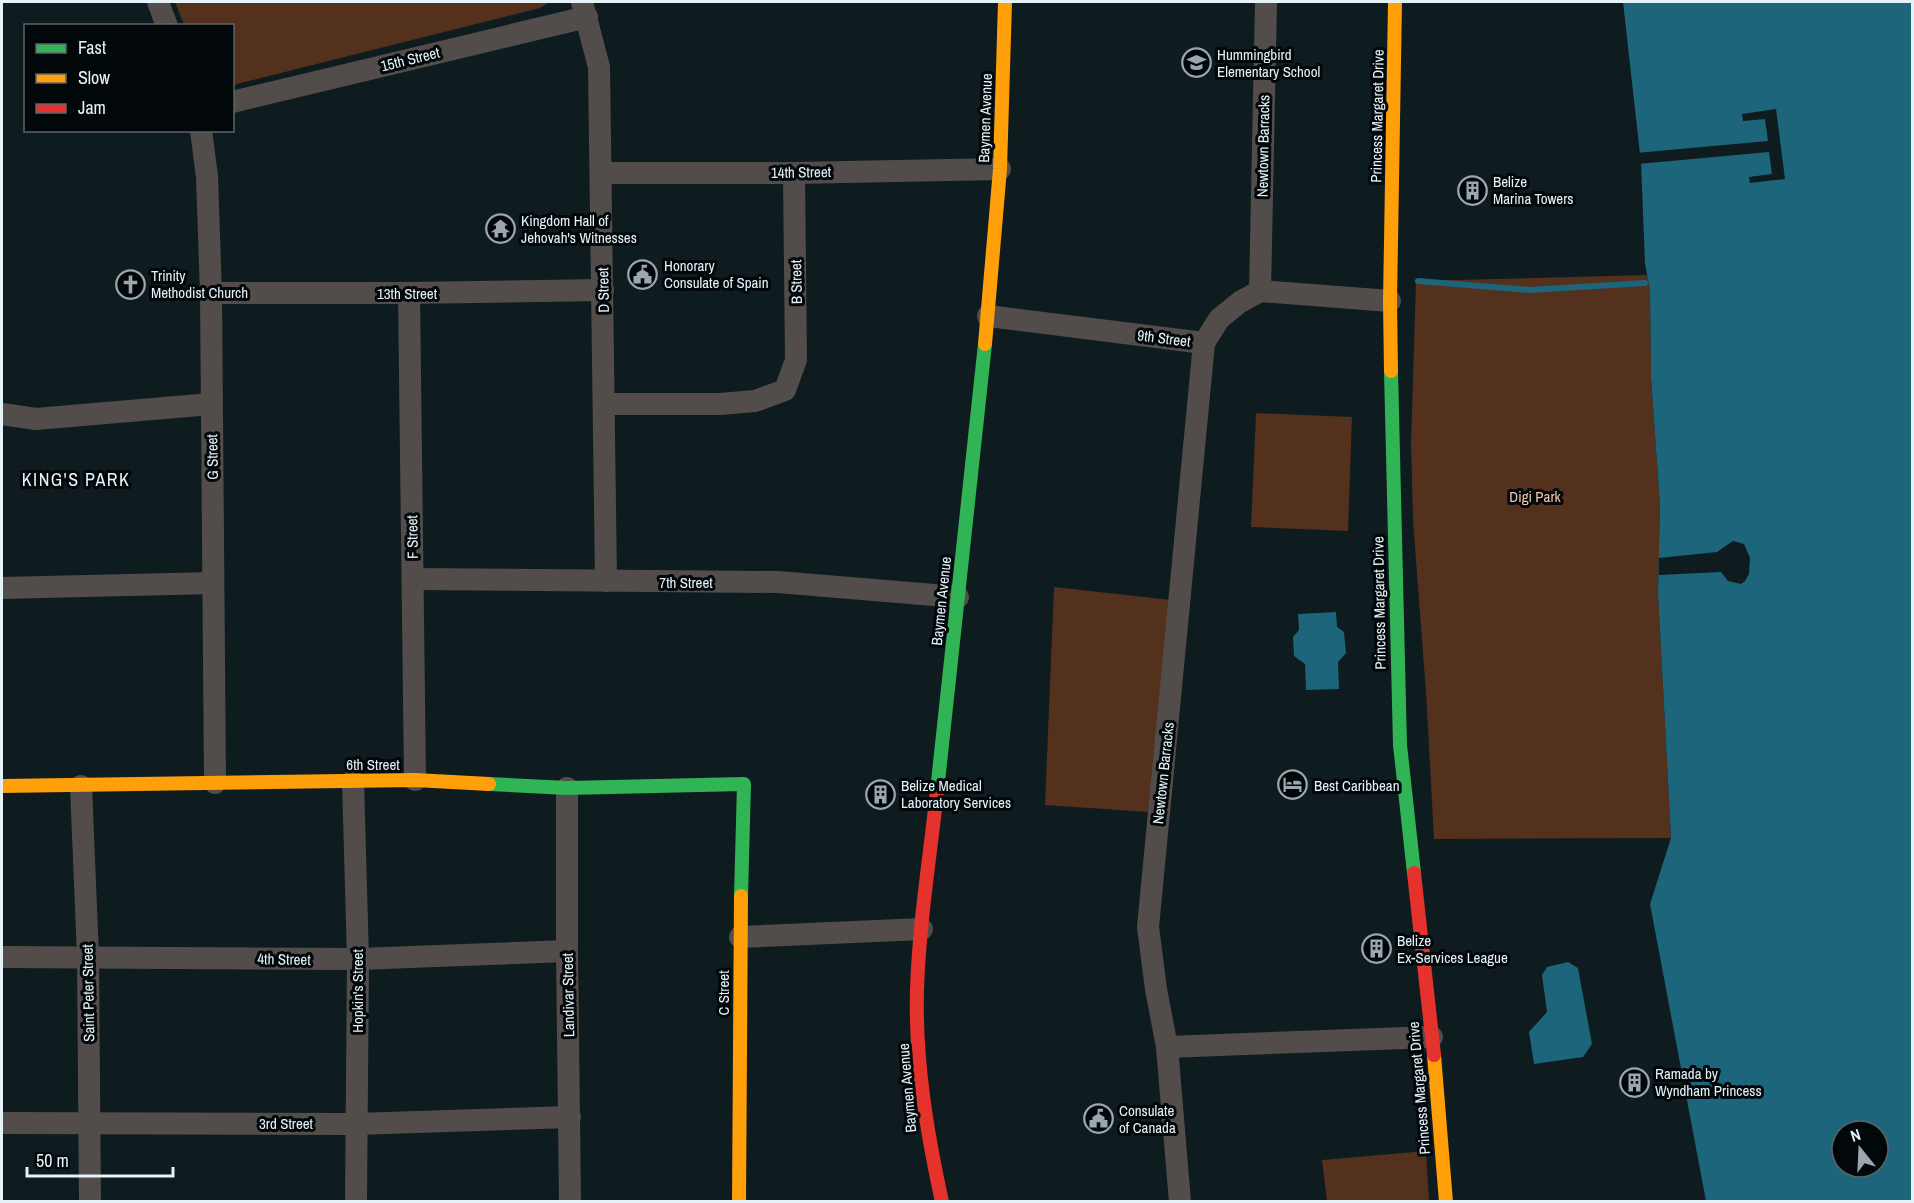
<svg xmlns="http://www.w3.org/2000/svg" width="1914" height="1203" font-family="'Archivo Narrow',sans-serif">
<rect width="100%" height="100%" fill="#0e1b1f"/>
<!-- green -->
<g fill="#53311c">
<path d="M 175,2 L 550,2 L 540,8 L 233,85 L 232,26 L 184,25 Z"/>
<path d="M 1647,275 L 1650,292 L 1651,377 L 1660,506 L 1658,593 L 1671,838 L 1434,839 L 1426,692 L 1413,521 L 1411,441 L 1416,281 Z"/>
<path d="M 1256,413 L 1352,417 L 1348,531 L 1251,527 Z"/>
<path d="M 1054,587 L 1171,600 L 1148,812 L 1045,805 Z"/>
<path d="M 1426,1151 L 1429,1201 L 1327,1201 L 1322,1160 Z"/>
</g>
<!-- water -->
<g fill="#1d657a" fill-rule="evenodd">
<path d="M 1623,2 L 1912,2 L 1912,1201 L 1706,1201 L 1650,904 L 1671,838 L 1658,593 L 1660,506 L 1651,377 L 1650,292 L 1645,263 L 1641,163 ZM 1842,1131 L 1878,1131 L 1878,1167 L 1842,1167 Z"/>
<path d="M 1336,612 L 1337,627 L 1344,632 L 1346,653 L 1338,662 L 1339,689 L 1306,690 L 1305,664 L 1294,656 L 1293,637 L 1299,630 L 1298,614 Z"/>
<path d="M 1568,962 L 1578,968 L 1592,1044 L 1583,1057 L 1534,1064 L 1529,1032 L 1547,1012 L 1542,975 L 1547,967 Z"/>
</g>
<!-- pier -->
<g fill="#0e1b1f">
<path d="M 1776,109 L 1785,179 L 1750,183 L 1749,177 L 1772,174 L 1769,152 L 1638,164 L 1636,153 L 1768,141 L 1765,119 L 1743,121 L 1742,114 Z"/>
<path d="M 1733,541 L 1744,544 L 1750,558 L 1749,574 L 1745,581 L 1741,584 L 1728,581 L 1721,572 L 1659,575 L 1659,558 L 1717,552 Z"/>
</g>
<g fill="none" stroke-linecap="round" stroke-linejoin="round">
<!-- stream -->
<path stroke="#1d657a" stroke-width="6" d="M 1418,281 L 1529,290 L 1645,283"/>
<!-- street -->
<g stroke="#524d4a" stroke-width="22">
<path d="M 158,2 L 167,26"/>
<path d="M 582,2 L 599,67 L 606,581"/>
<path d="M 232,102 L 587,17"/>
<path d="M 201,130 L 207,177 L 211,293 L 215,783"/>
<path d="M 601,173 L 794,173 L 1000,169"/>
<path d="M 1260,291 L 1266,2"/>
<path d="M 211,293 L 409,293 L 603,290"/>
<path d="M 409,293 L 415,780"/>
<path d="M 988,316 L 1204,343"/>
<path d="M 604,404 L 720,404 L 755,401 L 785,390 L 796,360 L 794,173"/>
<path d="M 2,414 L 36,419 L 211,404"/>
<path d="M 413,579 L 778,582 L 958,597"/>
<path d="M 2,588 L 213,583"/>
<path d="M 353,781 L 358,959 L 356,1202"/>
<path d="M 81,786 L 88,956 L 90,1202"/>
<path d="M 567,788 L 567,951 L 570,1202"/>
<path d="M 740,937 L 922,929"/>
<path d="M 2,957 L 358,959 L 567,951"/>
<path d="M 1167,1047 L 1432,1037"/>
<path d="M 2,1123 L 355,1124 L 570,1117"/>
<path d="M 1180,1202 L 1167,1047 L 1156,989 L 1148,927 L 1204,343 L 1219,319 L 1240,302 L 1260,291 L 1390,301"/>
</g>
<!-- fast -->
<g stroke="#30b455" stroke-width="14">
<path d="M 1391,371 L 1400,745 L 1414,873"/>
<path d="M 489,784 L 567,788 L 744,784 L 741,896"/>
<path d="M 937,791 L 985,344"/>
</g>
<!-- slow -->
<g stroke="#ff9f0a" stroke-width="14">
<path d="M 985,344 L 1000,169 L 1005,2"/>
<path d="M 1391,371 L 1390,301 L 1395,2"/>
<path d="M 2,786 L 415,780 L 489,784"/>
<path d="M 1434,1055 L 1446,1202"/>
<path d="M 739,1202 L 741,896"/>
</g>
<!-- jam -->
<g stroke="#e5322d" stroke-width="14">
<path d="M 937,791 C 930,857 919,924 917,990 C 915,1061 927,1133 942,1202"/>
<path d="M 1414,873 L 1434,1055"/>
</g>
</g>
<!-- icons -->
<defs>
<symbol id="school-ring" viewBox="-11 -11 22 22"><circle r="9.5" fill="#02070a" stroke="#9aa7ac" stroke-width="1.5"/><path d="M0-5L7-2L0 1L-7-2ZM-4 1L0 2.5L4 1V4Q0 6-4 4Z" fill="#9aa7ac"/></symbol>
<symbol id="building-ring" viewBox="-11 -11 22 22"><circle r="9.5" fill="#02070a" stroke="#9aa7ac" stroke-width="1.5"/><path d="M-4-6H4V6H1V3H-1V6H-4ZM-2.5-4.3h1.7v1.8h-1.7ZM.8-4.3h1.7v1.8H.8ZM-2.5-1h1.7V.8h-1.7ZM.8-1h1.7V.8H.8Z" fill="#9aa7ac"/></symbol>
<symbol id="temple-ring" viewBox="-11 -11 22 22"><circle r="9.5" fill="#02070a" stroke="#9aa7ac" stroke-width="1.5"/><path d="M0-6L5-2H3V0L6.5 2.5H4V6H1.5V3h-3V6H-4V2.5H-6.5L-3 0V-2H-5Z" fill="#9aa7ac"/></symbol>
<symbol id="civic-ring" viewBox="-11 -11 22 22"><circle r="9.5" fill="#02070a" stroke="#9aa7ac" stroke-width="1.5"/><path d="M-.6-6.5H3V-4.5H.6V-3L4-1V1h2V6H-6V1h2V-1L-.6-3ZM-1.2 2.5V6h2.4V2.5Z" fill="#9aa7ac"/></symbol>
<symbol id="church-ring" viewBox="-11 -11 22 22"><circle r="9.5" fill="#02070a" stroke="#9aa7ac" stroke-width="1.5"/><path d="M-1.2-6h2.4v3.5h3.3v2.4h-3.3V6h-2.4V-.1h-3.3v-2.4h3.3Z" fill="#9aa7ac"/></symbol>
<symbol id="hotel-ring" viewBox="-11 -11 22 22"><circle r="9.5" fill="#02070a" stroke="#9aa7ac" stroke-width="1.5"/><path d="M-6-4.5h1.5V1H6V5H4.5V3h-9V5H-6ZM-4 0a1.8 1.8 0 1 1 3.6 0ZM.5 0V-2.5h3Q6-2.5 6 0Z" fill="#9aa7ac"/></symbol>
</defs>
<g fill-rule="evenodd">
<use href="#school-ring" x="1180" y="46" width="33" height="33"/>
<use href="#building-ring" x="1456" y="174" width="33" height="33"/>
<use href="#temple-ring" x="484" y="212" width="33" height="33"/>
<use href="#civic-ring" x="626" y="258" width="33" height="33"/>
<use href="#church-ring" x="114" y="268" width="33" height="33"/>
<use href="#hotel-ring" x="1276" y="768" width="33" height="33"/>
<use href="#building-ring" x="864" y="778" width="33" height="33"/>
<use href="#building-ring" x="1360" y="932" width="33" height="33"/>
<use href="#building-ring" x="1618" y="1066" width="33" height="33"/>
<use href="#civic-ring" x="1082" y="1102" width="33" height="33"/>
</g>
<g text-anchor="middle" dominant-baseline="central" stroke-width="6" stroke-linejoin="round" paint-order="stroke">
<!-- poi labels -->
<g font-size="15" fill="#e5f3f8" stroke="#02070a" text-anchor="start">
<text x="1217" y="54">Hummingbird<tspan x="1217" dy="17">Elementary School</tspan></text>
<text x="1493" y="181">Belize<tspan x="1493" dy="17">Marina Towers</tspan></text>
<text x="521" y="220">Kingdom Hall of<tspan x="521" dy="17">Jehovah's Witnesses</tspan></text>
<text x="664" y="265">Honorary<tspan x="664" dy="17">Consulate of Spain</tspan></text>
<text x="151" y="275">Trinity<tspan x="151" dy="17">Methodist Church</tspan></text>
<text x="901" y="785">Belize Medical<tspan x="901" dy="17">Laboratory Services</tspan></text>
<text x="1314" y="785">Best Caribbean</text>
<text x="1397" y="940">Belize<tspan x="1397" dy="17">Ex-Services League</tspan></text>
<text x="1655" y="1073">Ramada by<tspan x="1655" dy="17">Wyndham Princess</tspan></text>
<text x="1119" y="1110">Consulate<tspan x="1119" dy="17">of Canada</tspan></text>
</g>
<!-- street labels -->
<g font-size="15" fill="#e5f3f8" stroke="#02070a">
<text transform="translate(410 59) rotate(-14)">15th Street</text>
<text transform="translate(1377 116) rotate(-89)">Princess Margaret Drive</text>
<text transform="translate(985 118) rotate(-88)">Baymen Avenue</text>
<text transform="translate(1263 146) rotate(-89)">Newtown Barracks</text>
<text transform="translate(801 172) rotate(-1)">14th Street</text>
<text transform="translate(796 282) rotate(-91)">B Street</text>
<text transform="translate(603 290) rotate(-91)">D Street</text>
<text x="407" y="293">13th Street</text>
<text transform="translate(1164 338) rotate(7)">9th Street</text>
<text transform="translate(212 457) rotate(-91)">G Street</text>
<text transform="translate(412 537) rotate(-91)">F Street</text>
<text x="686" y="582">7th Street</text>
<text transform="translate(941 601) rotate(-84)">Baymen Avenue</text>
<text transform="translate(1379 603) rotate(-91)">Princess Margaret Drive</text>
<text x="373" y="764">6th Street</text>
<text transform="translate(1163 773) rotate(-84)">Newtown Barracks</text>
<text transform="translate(284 959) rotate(1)">4th Street</text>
<text transform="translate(357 991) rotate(-90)">Hopkin's Street</text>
<text transform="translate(88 993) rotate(-91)">Saint Peter Street</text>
<text transform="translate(723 993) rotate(-90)">C Street</text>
<text transform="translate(568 995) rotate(-91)">Landivar Street</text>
<text transform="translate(907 1088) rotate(-95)">Baymen Avenue</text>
<text transform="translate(1419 1088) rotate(-95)">Princess Margaret Drive</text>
<text x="286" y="1123">3rd Street</text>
</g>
<!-- park labels -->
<g font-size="15" fill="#f6c5aa" stroke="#02070a">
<text x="1535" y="496">Digi Park</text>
</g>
<!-- quarter labels -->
<g font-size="18" letter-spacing="1.5" fill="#e5f3f8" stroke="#02070a">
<text x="76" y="479">KING'S PARK</text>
</g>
</g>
<!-- border -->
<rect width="1914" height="1203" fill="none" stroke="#e5f3f8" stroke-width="6"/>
<!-- legend -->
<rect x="24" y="24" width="210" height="108" fill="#02070a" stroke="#5d6569" stroke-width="1.5"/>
<rect x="36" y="44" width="30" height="9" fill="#30b455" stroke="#5d6569" stroke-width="1.5"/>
<text x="78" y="54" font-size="18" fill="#e5f3f8">Fast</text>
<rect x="36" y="74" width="30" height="9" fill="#ff9f0a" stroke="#5d6569" stroke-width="1.5"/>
<text x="78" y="84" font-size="18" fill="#e5f3f8">Slow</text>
<rect x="36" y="104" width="30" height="9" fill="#e5322d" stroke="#5d6569" stroke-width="1.5"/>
<text x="78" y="114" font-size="18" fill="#e5f3f8">Jam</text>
<!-- north arrow -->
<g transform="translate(1860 1149) rotate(342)"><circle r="28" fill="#02070a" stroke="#5d6569" stroke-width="1.5"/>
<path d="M0-4.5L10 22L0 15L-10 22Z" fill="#9aa7ac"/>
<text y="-9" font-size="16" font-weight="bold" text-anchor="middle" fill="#e5f3f8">N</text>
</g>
<!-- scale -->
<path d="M27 1167v9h146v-9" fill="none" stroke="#e5f3f8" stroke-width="3"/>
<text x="36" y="1167" font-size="18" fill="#e5f3f8" stroke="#02070a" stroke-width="4.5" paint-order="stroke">50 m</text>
</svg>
